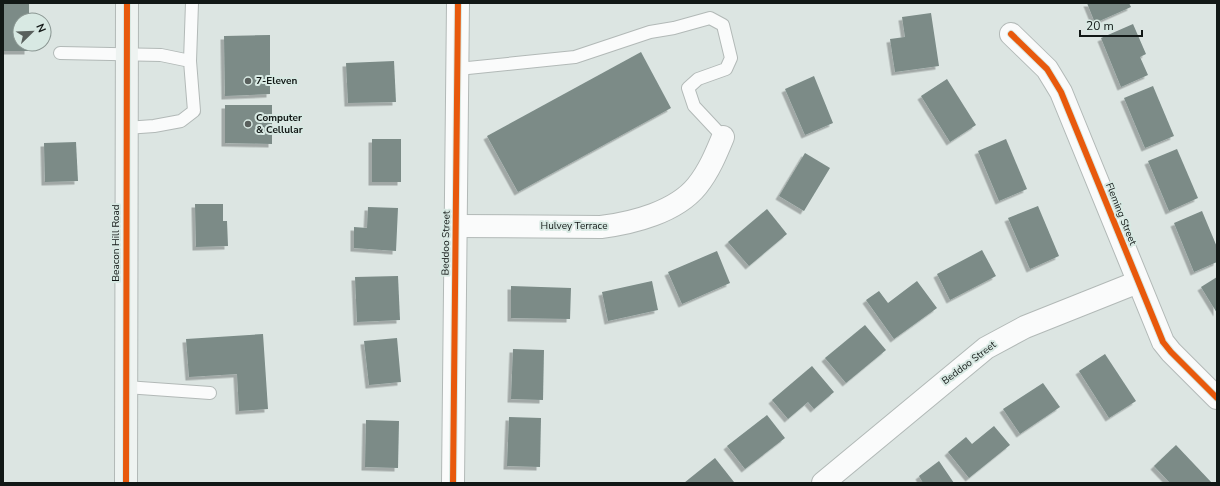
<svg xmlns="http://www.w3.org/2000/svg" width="1220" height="486" font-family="'Nunito Sans',sans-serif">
<defs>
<filter id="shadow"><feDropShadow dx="-3.5" dy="3.5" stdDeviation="0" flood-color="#0004"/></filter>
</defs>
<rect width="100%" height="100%" fill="#dce5e2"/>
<!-- building -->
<g fill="#7b8b87" filter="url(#shadow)">
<path d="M 3,3 L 29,3 L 29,20 L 20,20 L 20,44 L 28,44 L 28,51 L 3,51 Z"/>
<path d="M 1087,3 L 1129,3 L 1131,7 L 1095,23 Z"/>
<path d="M 931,13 L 939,66 L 895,72 L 890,39 L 905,37 L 902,17 Z"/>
<path d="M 1133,24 L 1146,54 L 1140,57 L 1148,75 L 1121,87 L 1101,38 Z"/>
<path d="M 270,35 L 270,94 L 225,96 L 224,36 Z"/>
<path d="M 641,52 L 671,108 L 518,192 L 487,136 Z"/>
<path d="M 394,61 L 396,102 L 348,103 L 346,63 Z"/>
<path d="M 814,76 L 833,123 L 805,135 L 785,89 Z"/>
<path d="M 947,79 L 976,125 L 950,142 L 921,96 Z"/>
<path d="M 1153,86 L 1174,136 L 1145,148 L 1124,98 Z"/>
<path d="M 225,105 L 272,105 L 272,144 L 225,143 Z"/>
<rect x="372" y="139" width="29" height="43"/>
<path d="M 1006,139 L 1027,189 L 999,201 L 978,151 Z"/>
<path d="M 76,142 L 78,181 L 45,182 L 44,143 Z"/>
<path d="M 1177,149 L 1198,198 L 1169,211 L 1148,161 Z"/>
<path d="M 805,153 L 830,168 L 804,211 L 779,196 Z"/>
<path d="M 195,204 L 223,204 L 223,221 L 227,221 L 228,246 L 196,247 Z"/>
<path d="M 1038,206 L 1059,256 L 1030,269 L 1008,218 Z"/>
<path d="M 368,207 L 398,208 L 396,251 L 354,248 L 354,227 L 367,228 Z"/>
<path d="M 767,209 L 787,234 L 749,266 L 728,242 Z"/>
<path d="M 1202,211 L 1217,247 L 1217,262 L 1194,272 L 1174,223 Z"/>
<path d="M 982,250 L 996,276 L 950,300 L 937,274 Z"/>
<path d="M 717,251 L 730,283 L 682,304 L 668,272 Z"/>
<path d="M 398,276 L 400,320 L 357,322 L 355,277 Z"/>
<path d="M 1217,277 L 1217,313 L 1201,287 Z"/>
<path d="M 652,281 L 658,310 L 608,321 L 602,292 Z"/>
<path d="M 917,281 L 937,308 L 894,339 L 866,300 L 879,291 L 888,303 Z"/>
<path d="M 511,286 L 571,288 L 570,319 L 511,318 Z"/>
<path d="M 865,325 L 886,350 L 846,383 L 825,358 Z"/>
<path d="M 263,334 L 268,409 L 239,411 L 237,374 L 189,377 L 186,339 Z"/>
<path d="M 397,338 L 401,382 L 369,385 L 364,341 Z"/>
<path d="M 513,349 L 544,350 L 543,400 L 511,399 Z"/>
<path d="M 1105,354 L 1136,401 L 1109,418 L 1079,371 Z"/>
<path d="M 812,366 L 834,392 L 814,409 L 808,402 L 788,419 L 772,400 Z"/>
<path d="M 1043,383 L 1060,407 L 1020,434 L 1003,409 Z"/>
<path d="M 767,415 L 785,438 L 745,469 L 727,446 Z"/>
<path d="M 509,417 L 541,418 L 540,467 L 507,466 Z"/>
<path d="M 366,420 L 399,421 L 398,468 L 365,467 Z"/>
<path d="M 994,426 L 1010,445 L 969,478 L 948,452 L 966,437 L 972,444 Z"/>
<path d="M 1176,445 L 1212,483 L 1170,483 L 1154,466 Z"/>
<path d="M 715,458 L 734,482 L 684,483 Z"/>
<path d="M 939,461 L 954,483 L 923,483 L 919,476 Z"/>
</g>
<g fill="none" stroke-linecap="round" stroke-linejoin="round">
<defs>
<g id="lane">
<path d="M 60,53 L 161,55 L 190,61 L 194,111 L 181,121 L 154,126 L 126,128"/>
<path d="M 190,61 L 192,3"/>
<path d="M 458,69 L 575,57 L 650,32 L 674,28 L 710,18 L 723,25 L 731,58 L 726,69 L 698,79 L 688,88 L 694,106 L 723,137"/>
<path d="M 126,387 L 210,393"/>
</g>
<g id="street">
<path d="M 1011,34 L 1047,69 L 1061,92 L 1163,342 L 1171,352 L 1217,398"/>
<path d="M 456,226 L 601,227 C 633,223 676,212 697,186 C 709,171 716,154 723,137"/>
<path d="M 453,483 L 458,3"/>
<path d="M 823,483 L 986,348 L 1025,327 L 1138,282"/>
</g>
<path id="secondary" d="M 126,483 L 127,3"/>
</defs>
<!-- lane casing -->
<use href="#lane" stroke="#b2b9b7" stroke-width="14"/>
<!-- street casing -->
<use href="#street" stroke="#b2b9b7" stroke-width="24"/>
<!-- secondary casing -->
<use href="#secondary" stroke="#b2b9b7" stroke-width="24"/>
<!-- lane -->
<use href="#lane" stroke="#fafbfb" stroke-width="12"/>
<!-- street -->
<use href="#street" stroke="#fafbfb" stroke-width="22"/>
<!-- secondary -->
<use href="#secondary" stroke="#eef3f1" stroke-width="22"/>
<defs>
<g id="cycleway">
<path d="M 1011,34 L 1047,69 L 1061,92 L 1163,342 L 1171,352 L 1217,398"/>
<path d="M 126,483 L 127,3"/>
<path d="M 453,483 L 458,3"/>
</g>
</defs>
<!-- cycleway casing -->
<use href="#cycleway" stroke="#d8e9e3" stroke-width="8"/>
<!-- cycleway -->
<use href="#cycleway" stroke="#e8590c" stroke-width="6"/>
</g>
<!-- markers -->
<g fill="#59605d" stroke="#d8e9e3" stroke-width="1.5">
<circle cx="248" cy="81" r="4"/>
<circle cx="248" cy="124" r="4"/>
</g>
<g text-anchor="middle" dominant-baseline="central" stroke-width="4" stroke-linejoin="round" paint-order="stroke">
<!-- poi labels -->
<g font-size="10" font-weight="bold" fill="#121816" stroke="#d8e9e3" text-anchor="start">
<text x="256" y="81">7-Eleven</text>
<text x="256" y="118">Computer<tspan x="256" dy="12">&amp; Cellular</tspan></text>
</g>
<!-- street labels -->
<g font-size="10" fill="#121816" stroke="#d8e9e3">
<text transform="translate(1121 214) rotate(68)">Fleming Street</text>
<text x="574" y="226">Hulvey Terrace</text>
<text transform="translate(116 243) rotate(-90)">Beacon Hill Road</text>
<text transform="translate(446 243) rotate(-89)">Beddoo Street</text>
<text transform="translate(969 363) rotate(-37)">Beddoo Street</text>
</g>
</g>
<!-- border -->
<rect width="1220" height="486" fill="none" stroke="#121816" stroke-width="8"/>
<!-- north arrow -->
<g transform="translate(32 32) rotate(67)"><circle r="19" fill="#d8e9e3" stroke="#899591"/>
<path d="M0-3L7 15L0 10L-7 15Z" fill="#59605d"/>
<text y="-6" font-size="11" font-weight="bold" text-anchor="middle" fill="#121816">N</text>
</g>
<!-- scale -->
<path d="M1080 30v6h62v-6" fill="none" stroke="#121816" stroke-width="2"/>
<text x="1086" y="30" font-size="12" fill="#121816" stroke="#d8e9e3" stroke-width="3" paint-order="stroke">20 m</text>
</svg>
